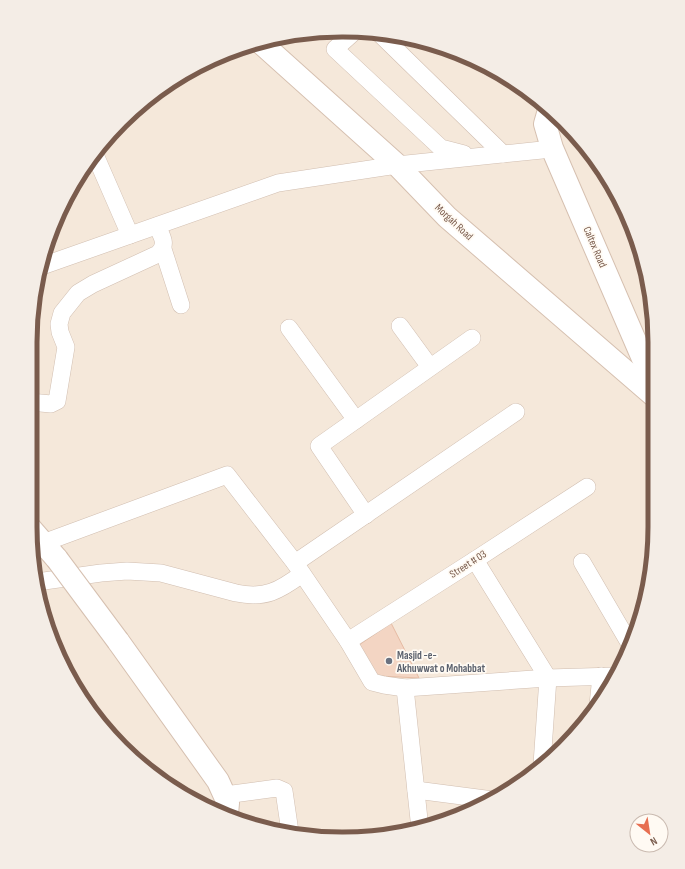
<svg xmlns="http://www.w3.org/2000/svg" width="685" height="869" font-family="'Sofia Sans Condensed',sans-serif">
<rect width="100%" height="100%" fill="#fdf6ec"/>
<!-- residential -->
<path fill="#f5e8da" d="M 363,31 L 423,41 L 481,62 L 533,94 L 577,136 L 613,186 L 638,242 L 654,322 L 649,587 L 631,646 L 602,700 L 563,748 L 499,797 L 424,828 L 343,839 L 262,828 L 186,797 L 122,748 L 72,683 L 41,608 L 30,526 L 31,322 L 47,242 L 95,152 L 137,107 L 186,72 L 242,47 L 301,33 Z"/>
<!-- building -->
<path fill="#f3d5c3" stroke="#e6bba3" d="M 391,623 L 419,678 L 378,676 L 359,645 Z"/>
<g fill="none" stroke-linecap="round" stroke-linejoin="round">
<defs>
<g id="street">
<path d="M 355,31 L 335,49 L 441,148 L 464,154"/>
<path d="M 379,33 L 503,154"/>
<path d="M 96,157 L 130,235"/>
<path d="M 163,249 L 181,305"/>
<path d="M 42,266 L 278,183 L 397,165 L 542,150 L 552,148"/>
<path d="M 400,326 L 430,367"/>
<path d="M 289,328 L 356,420"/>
<path d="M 30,402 L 51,404 L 57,401 L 66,347 L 60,332 L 59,324 L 62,313 L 78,293 L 93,284 L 158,254 C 168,244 162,237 157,226"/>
<path d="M 366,515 L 319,446 L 472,338"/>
<path d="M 43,543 L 227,475 L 295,563 L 348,641 L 372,682 L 384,685 L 405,688 L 548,678 L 615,676"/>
<path d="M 475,560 L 548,678 L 542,764"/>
<path d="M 582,562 L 631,646"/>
<path d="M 295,563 L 516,412"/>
<path d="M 37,582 L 101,573 L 127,571 L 161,573 L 236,593 C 265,599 279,591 302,574"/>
<path d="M 348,641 L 475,560 L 587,487"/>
<path d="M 405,688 L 420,829"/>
<path d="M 598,705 L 601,676"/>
<path d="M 416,790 L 493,800"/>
<path d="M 225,795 L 277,788 L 284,791 L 290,832"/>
</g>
<g id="secondary">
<path d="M 260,42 L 397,165 L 447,217 L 653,395"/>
<path d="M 549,110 L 545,124 L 552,148 L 653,382"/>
<path d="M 30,528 L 57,559"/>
<path d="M 118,641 L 218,781 L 228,803 L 227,814"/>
</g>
</defs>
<!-- street casing -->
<use href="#street" stroke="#d1beb0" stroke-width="18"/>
<!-- secondary casing -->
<use href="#secondary" stroke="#d6c0b0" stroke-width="24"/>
<!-- street -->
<use href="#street" stroke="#fff" stroke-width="17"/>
<!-- secondary -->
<use href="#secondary" stroke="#fff" stroke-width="22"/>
<defs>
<path id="secondary-bridge" d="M 57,559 L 118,641"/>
</defs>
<!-- secondary-bridge casing -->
<use href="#secondary-bridge" stroke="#d6c0b0" stroke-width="24" stroke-linecap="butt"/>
<!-- secondary-bridge -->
<use href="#secondary-bridge" stroke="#fff" stroke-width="22"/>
</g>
<!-- markers -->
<circle fill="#6b7280" stroke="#fffaf3" stroke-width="1.5" cx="389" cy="661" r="4"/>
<g text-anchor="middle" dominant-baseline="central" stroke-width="3.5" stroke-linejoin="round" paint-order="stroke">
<!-- street labels -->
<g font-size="11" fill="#7a5c4d" stroke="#fffaf3">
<text transform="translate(454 222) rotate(43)">Morgah Road</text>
<text transform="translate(595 247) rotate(67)">Caltex Road</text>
<text transform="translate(468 564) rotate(-33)">Street # 03</text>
</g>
<!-- worship labels -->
<g font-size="11" font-weight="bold" fill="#5b616d" stroke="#fffaf3" text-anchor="start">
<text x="397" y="655">Masjid -e-<tspan x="397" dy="13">Akhuwwat o Mohabbat</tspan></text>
</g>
</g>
<!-- crop -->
<path d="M0 0H685V869H0ZM342 37H343A305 305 0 0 1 648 342V527A305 305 0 0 1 343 832H342A305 305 0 0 1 37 527V342A305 305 0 0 1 342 37Z" fill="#f4ede6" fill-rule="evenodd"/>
<path fill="none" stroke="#7a5c4d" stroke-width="5" d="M342 37H343A305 305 0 0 1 648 342V527A305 305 0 0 1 343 832H342A305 305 0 0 1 37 527V342A305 305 0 0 1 342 37Z"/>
<!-- north arrow -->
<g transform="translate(649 833) rotate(150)"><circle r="19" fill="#fffaf3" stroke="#cabbb1"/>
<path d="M0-3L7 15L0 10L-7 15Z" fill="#e76f51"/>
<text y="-6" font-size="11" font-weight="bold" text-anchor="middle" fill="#7a5c4d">N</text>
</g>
</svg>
